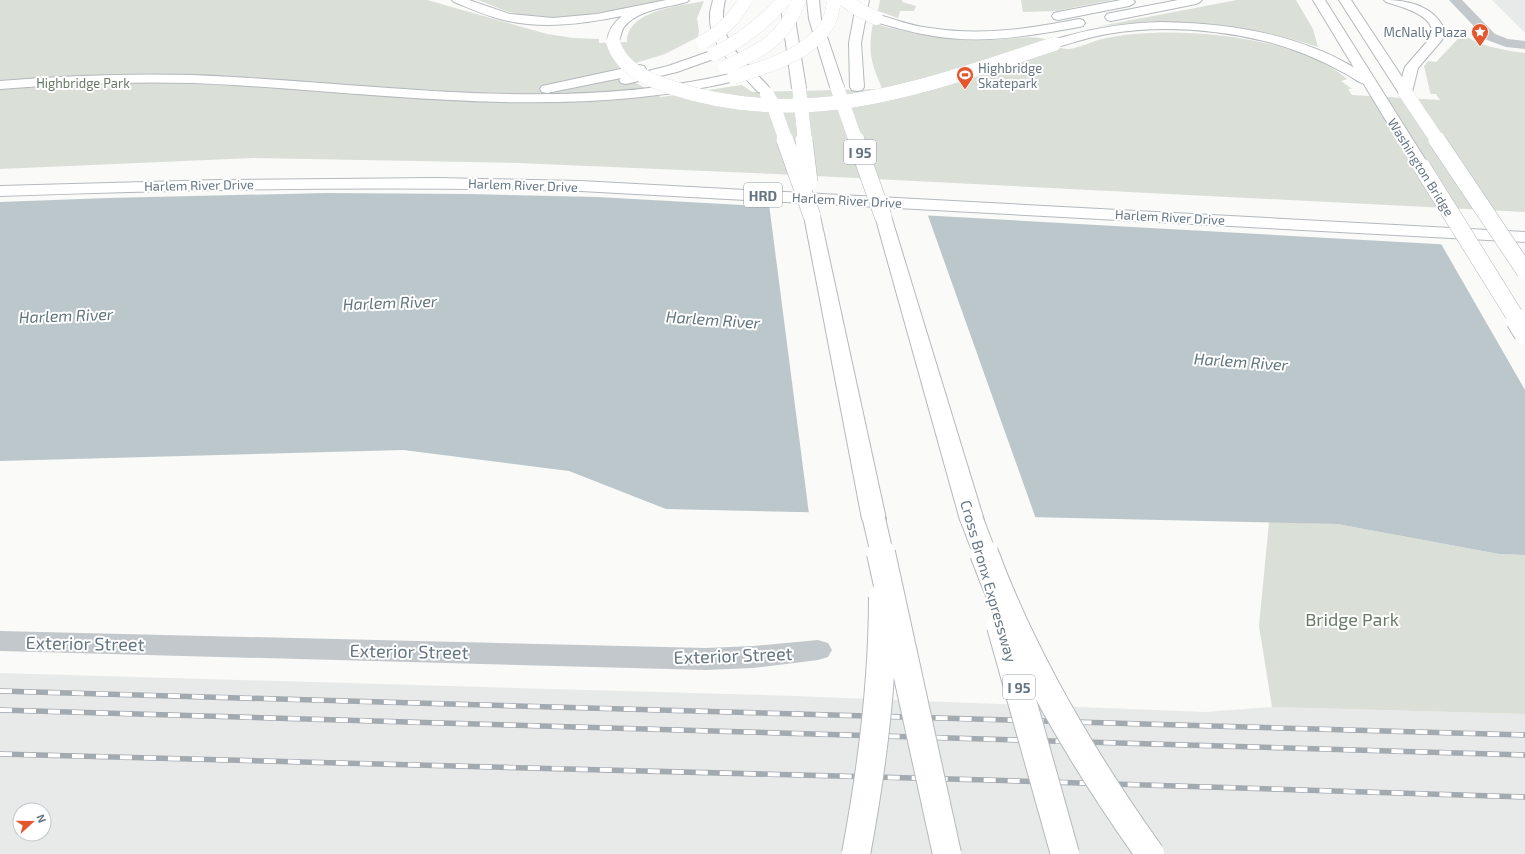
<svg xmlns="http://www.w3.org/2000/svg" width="1525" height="854" font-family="'Exo 2',sans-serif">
<rect width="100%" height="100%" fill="#fafaf8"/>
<!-- built -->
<g fill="#e8e9e9" fill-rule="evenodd">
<path d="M 1492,0 L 1525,0 L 1525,33 Z"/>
<path d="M 0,673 L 795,696 L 1205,712 L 1272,707 L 1525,714 L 1525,854 L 0,854 ZM 20,810 L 44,810 L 44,834 L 20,834 Z"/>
</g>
<!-- green -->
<g fill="#dadfd7">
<path d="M 0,0 L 427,0 L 547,34 L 573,38 L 599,39 L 599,43 L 627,42 C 627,10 680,6 704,1 L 697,18 L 699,31 L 698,37 L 665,54 L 613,70 L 661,97 L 742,85 L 752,92 L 882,89 C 880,82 876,75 874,68 C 869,53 870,38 873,23 C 910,35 950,39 988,40 C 1008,40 1030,34 1049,40 L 1046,41 C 1052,44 1062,50 1069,49 C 1078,48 1089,43 1098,40 C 1109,37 1122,35 1134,34 C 1194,28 1299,38 1347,79 L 1341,81 L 1352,89 L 1348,89 L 1352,95 L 1440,100 L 1436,94 L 1431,94 L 1430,92 L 1424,66 L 1428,61 L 1436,62 L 1456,41 L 1459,37 L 1458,30 C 1475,46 1503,50 1525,53 L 1525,212 L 776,174 L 518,163 L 253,158 L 0,169 Z"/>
<path d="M 478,0 L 663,0 C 618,9 557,25 513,13 C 501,10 489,4 478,0 Z"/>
<path d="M 880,0 L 902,0 L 902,2 L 916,6 L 914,11 L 900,11 L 898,18 L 878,11 Z"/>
<path d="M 1021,0 L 1113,0 L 1056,11 L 1023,12 Z"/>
<path d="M 1237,0 L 1296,0 L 1313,29 L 1318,47 C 1247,23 1170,17 1095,27 Z"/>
<path d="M 1269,522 L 1337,524 L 1499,554 L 1525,555 L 1525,714 L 1272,707 L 1259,626 Z"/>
</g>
<!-- water -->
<path fill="#bbc7cb" d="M 327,193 L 467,194 L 597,197 L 1525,249 L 1525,555 L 1499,554 L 1337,524 L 666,509 L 569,471 L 403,450 L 0,461 L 0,202 L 108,198 Z"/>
<!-- pier -->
<g fill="#fafaf8">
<path d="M 769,204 L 927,213 L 1036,519 L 809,514 Z"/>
<path d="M 1440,242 L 1525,247 L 1525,390 Z"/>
</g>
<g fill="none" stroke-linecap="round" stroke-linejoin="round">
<defs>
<g id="major">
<path d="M 1313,0 L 1325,0 L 1430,167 L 1428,170 L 1422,172 L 1416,170 L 1414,167 Z"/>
<path d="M 1339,0 L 1351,0 L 1412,92 L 1410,95 L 1405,96 L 1400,95 Z"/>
</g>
<g id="highway">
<path d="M 452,0 L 469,0 L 510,14 L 553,18 L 597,14 L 666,0 L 689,0 L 687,2 C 666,8 639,9 624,27 C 620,33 621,39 617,45 L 609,45 L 607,42 C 608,31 613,23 622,16 C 582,24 540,30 500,19 C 484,15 469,8 454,2 Z"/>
<path d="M 713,0 L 725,0 C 715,41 743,58 768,86 L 770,89 L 768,92 L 763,93 L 758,92 C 739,70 708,47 710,15 C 710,10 712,5 713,0 Z"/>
<path d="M 780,0 L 792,0 L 806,88 L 804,91 L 799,92 L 794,91 L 792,88 Z"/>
<path d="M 807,0 L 819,0 L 821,19 L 844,87 L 842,90 L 837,91 L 832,90 L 830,87 L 809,19 Z"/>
<path d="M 857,0 L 869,0 L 861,43 L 864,87 L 862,90 L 857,91 L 852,90 L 850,87 L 849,43 Z"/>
<path d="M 1121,0 L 1133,0 L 1135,2 L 1133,4 L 1129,6 L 1058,20 L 1054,19 L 1052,16 L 1054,13 L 1058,12 Z"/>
<path d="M 1178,0 L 1202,0 L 1200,2 L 1196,4 L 1111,21 L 1107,20 L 1105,17 L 1107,14 L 1111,13 Z"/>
<path d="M 1384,0 C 1408,0 1435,6 1445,31 L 1442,40 L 1418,68 L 1412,92 L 1410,95 L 1405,96 L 1400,95 L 1398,92 L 1405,67 L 1432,36 C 1436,15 1401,7 1386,2 Z"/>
<path d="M 876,14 C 894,19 911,26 930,28 C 980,36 1029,29 1079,19 L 1083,20 L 1085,23 L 1083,26 L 1079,27 C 1029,36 978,45 928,35 C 909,32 890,26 872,21 L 870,18 L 872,15 Z"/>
<path d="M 1161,22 C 1214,23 1267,29 1316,49 C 1336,56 1354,68 1373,78 L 1375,81 L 1373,84 C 1363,86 1356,80 1348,75 C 1321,60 1294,48 1264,41 C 1214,29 1158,25 1107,34 C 1089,37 1072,43 1054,48 L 1049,47 L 1048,44 C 1051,39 1061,38 1067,36 C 1098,27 1129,23 1161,22 Z"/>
<path d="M 714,50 L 719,51 L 720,54 L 719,57 L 677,72 L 626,84 L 621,83 L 619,80 L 621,78 L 547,93 L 542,92 L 540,89 L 542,86 L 547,85 L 639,65 L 644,66 L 646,69 L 644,72 L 668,66 Z"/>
<path d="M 734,73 L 739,74 L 741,77 L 739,80 C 573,121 402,95 234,85 C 156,80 78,83 0,89 L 0,81 C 78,75 155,72 233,77 C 399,86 569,113 734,73 Z"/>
<path d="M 436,178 L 581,181 L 1525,232 L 1525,242 L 581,191 C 387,186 194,189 0,196 L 0,186 L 218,180 Z"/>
<path d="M 812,211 L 818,212 L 820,216 L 886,519 L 883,525 L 874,527 L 865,525 L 862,519 L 804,216 L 806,212 Z"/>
<path d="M 883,211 L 889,212 L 891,216 L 984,520 L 981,526 L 972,528 L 963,526 L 960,520 L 875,216 L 877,212 Z"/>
</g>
</defs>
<!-- major casing -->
<use href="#major" stroke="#b5babe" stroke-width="2"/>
<!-- highway casing -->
<use href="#highway" stroke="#b4b9bd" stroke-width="2"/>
<!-- minor -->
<g fill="#c3c8cc" fill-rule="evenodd">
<path d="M 1449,0 L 1462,0 L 1495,34 L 1508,39 L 1525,41 L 1525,49 L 1506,47 L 1487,40 Z"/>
<path d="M 0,631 L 706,648 L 753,646 L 818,640 L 828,643 L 832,650 L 828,657 L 818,660 L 753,668 L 706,670 L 0,651 Z"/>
</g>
<!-- major -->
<use href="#major" fill="#fff" fill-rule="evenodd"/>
<!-- highway -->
<use href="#highway" fill="#fff" fill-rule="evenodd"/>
<defs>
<g id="rail">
<path d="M 0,691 L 1525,735"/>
<path d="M 0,710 L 1525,755"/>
<path d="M 0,754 L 987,780 L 1525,797"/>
</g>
</defs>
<!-- rail casing -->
<use href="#rail" stroke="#a2aab0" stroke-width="5.5"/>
<!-- rail -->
<use href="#rail" stroke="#fff" stroke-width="4" stroke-dasharray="12" stroke-linecap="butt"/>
<defs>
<path id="major-bridge-far2" d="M 1405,92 L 1438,141"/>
<g id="major-bridge-far1">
<path d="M 1437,140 L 1525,271"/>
<path d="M 1422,167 L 1518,321"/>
</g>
<path id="major-bridge" d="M 1517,320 L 1525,333"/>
<g id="highway-bridge-far3">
<path d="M 845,0 L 861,11 L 876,18"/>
<path d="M 613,42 C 621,69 648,80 673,88 C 808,132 926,86 1054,44"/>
<path d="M 703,42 C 721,32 735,19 745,0"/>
<path d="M 714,54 C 741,41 764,23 784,0"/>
<path d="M 725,67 C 762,50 784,40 799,0"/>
<path d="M 734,77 C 765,67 806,56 826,27 C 831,19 833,9 834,0"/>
<path d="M 837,87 L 856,141"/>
<path d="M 799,88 L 805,141"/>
<path d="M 767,94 L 774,107 L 786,141"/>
</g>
<g id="highway-bridge-far2">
<path d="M 785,140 L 812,216"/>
<path d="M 804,140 L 809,182"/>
<path d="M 856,140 L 883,216"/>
</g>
<g id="highway-bridge-far1">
<path d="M 874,519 L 882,554"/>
<path d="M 972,520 L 985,554"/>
</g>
<g id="highway-bridge">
<path d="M 881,553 L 947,854"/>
<path d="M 984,553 C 1024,661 1083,760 1150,854"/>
<path d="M 1001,626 L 1065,854"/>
<path d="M 856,854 C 872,769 883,684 883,597"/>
</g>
</defs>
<!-- major-bridge-far2 casing -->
<use href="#major-bridge-far2" stroke="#b5babe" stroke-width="14" stroke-linecap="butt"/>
<!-- major-bridge-far1 casing -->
<use href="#major-bridge-far1" stroke="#b5babe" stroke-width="18" stroke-linecap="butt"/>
<!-- major-bridge casing -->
<use href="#major-bridge" stroke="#b5babe" stroke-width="24" stroke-linecap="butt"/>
<!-- highway-bridge-far3 casing -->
<use href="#highway-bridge-far3" stroke="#b4b9bd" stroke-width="14" stroke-linecap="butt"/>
<!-- highway-bridge-far2 casing -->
<use href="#highway-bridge-far2" stroke="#b4b9bd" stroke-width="18" stroke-linecap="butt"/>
<!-- highway-bridge-far1 casing -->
<use href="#highway-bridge-far1" stroke="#b4b9bd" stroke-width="24" stroke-linecap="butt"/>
<!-- highway-bridge casing -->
<use href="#highway-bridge" stroke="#b4b9bd" stroke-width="30" stroke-linecap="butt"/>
<!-- major-bridge-far2 -->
<use href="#major-bridge-far2" stroke="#fff" stroke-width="14"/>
<!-- major-bridge-far1 -->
<use href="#major-bridge-far1" stroke="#fff" stroke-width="17"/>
<!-- major-bridge -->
<use href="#major-bridge" stroke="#fff" stroke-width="22"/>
<!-- highway-bridge-far3 -->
<use href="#highway-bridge-far3" stroke="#fff" stroke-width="14"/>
<!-- highway-bridge-far2 -->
<use href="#highway-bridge-far2" stroke="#fff" stroke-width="17"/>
<!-- highway-bridge-far1 -->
<use href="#highway-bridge-far1" stroke="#fff" stroke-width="22"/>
<!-- highway-bridge -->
<use href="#highway-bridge" stroke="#fff" stroke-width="28"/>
</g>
<!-- icons -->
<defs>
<symbol id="sight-pin" viewBox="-11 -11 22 30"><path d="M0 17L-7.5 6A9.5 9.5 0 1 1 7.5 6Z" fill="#e4572e" stroke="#fff"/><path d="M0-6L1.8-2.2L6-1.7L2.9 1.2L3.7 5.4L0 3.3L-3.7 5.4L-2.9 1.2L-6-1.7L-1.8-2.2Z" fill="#fff"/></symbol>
<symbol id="stadium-pin" viewBox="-11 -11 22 30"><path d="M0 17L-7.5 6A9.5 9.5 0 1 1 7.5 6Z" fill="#e4572e" stroke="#fff"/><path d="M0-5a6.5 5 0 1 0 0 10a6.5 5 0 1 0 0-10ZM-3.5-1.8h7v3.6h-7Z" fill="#fff"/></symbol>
</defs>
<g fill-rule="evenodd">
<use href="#sight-pin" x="1470" y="22" width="20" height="27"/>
<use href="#stadium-pin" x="955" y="65" width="20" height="27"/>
</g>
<g text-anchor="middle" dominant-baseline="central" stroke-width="4" stroke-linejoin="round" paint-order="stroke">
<!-- far-poi labels -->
<g font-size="13" fill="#657683" stroke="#fff" text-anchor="end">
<text x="1467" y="32">McNally Plaza</text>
<text x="978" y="68" text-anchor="start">Highbridge<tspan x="978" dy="15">Skatepark</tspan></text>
</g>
<!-- far-park labels -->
<g font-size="13" fill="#687a64" stroke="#fff">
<text x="83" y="83">Highbridge Park</text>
</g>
<!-- far-street labels -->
<g font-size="13" fill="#657683" stroke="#fff">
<text transform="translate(1421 167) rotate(58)">Washington Bridge</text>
<text transform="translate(199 185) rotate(-1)">Harlem River Drive</text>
<text transform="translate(523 185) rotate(2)">Harlem River Drive</text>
<text transform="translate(847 200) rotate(3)">Harlem River Drive</text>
<text transform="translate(1170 217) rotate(3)">Harlem River Drive</text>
</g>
<!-- shield labels -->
<g fill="#fff" stroke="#939fa8" stroke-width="1">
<rect x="844" y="140" width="32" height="24" rx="3"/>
<rect x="744" y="183" width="38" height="24" rx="3"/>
<rect x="1003" y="675" width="32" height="24" rx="3"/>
</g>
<g font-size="14" font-weight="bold" fill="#657683">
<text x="860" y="152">I 95</text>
<text x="763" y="195">HRD</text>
<text x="1019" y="687">I 95</text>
</g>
<!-- street labels -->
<g font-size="15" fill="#657683" stroke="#fff">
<text transform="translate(989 581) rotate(74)">Cross Bronx Expressway</text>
</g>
<!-- water labels -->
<g font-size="16" font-style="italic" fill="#60757c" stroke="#fff">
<text transform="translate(390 302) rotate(-2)">Harlem River</text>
<text transform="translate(66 315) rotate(-2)">Harlem River</text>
<text transform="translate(713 319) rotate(4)">Harlem River</text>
<text transform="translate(1241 361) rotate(4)">Harlem River</text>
</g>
<!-- near-park labels -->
<g font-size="18" fill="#687a64" stroke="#fff">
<text x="1352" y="619">Bridge Park</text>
</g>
<!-- near-street labels -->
<g font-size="18" fill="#657683" stroke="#fff">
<text transform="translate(85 643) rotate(1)">Exterior Street</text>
<text transform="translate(409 651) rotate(1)">Exterior Street</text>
<text transform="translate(733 655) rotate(-2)">Exterior Street</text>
</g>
</g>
<!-- north arrow -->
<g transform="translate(32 822) rotate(69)"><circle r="19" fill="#ffffff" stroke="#c1c8cd"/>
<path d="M0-3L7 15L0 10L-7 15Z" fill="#e4572e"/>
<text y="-6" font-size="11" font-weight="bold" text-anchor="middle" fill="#657683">N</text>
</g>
</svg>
